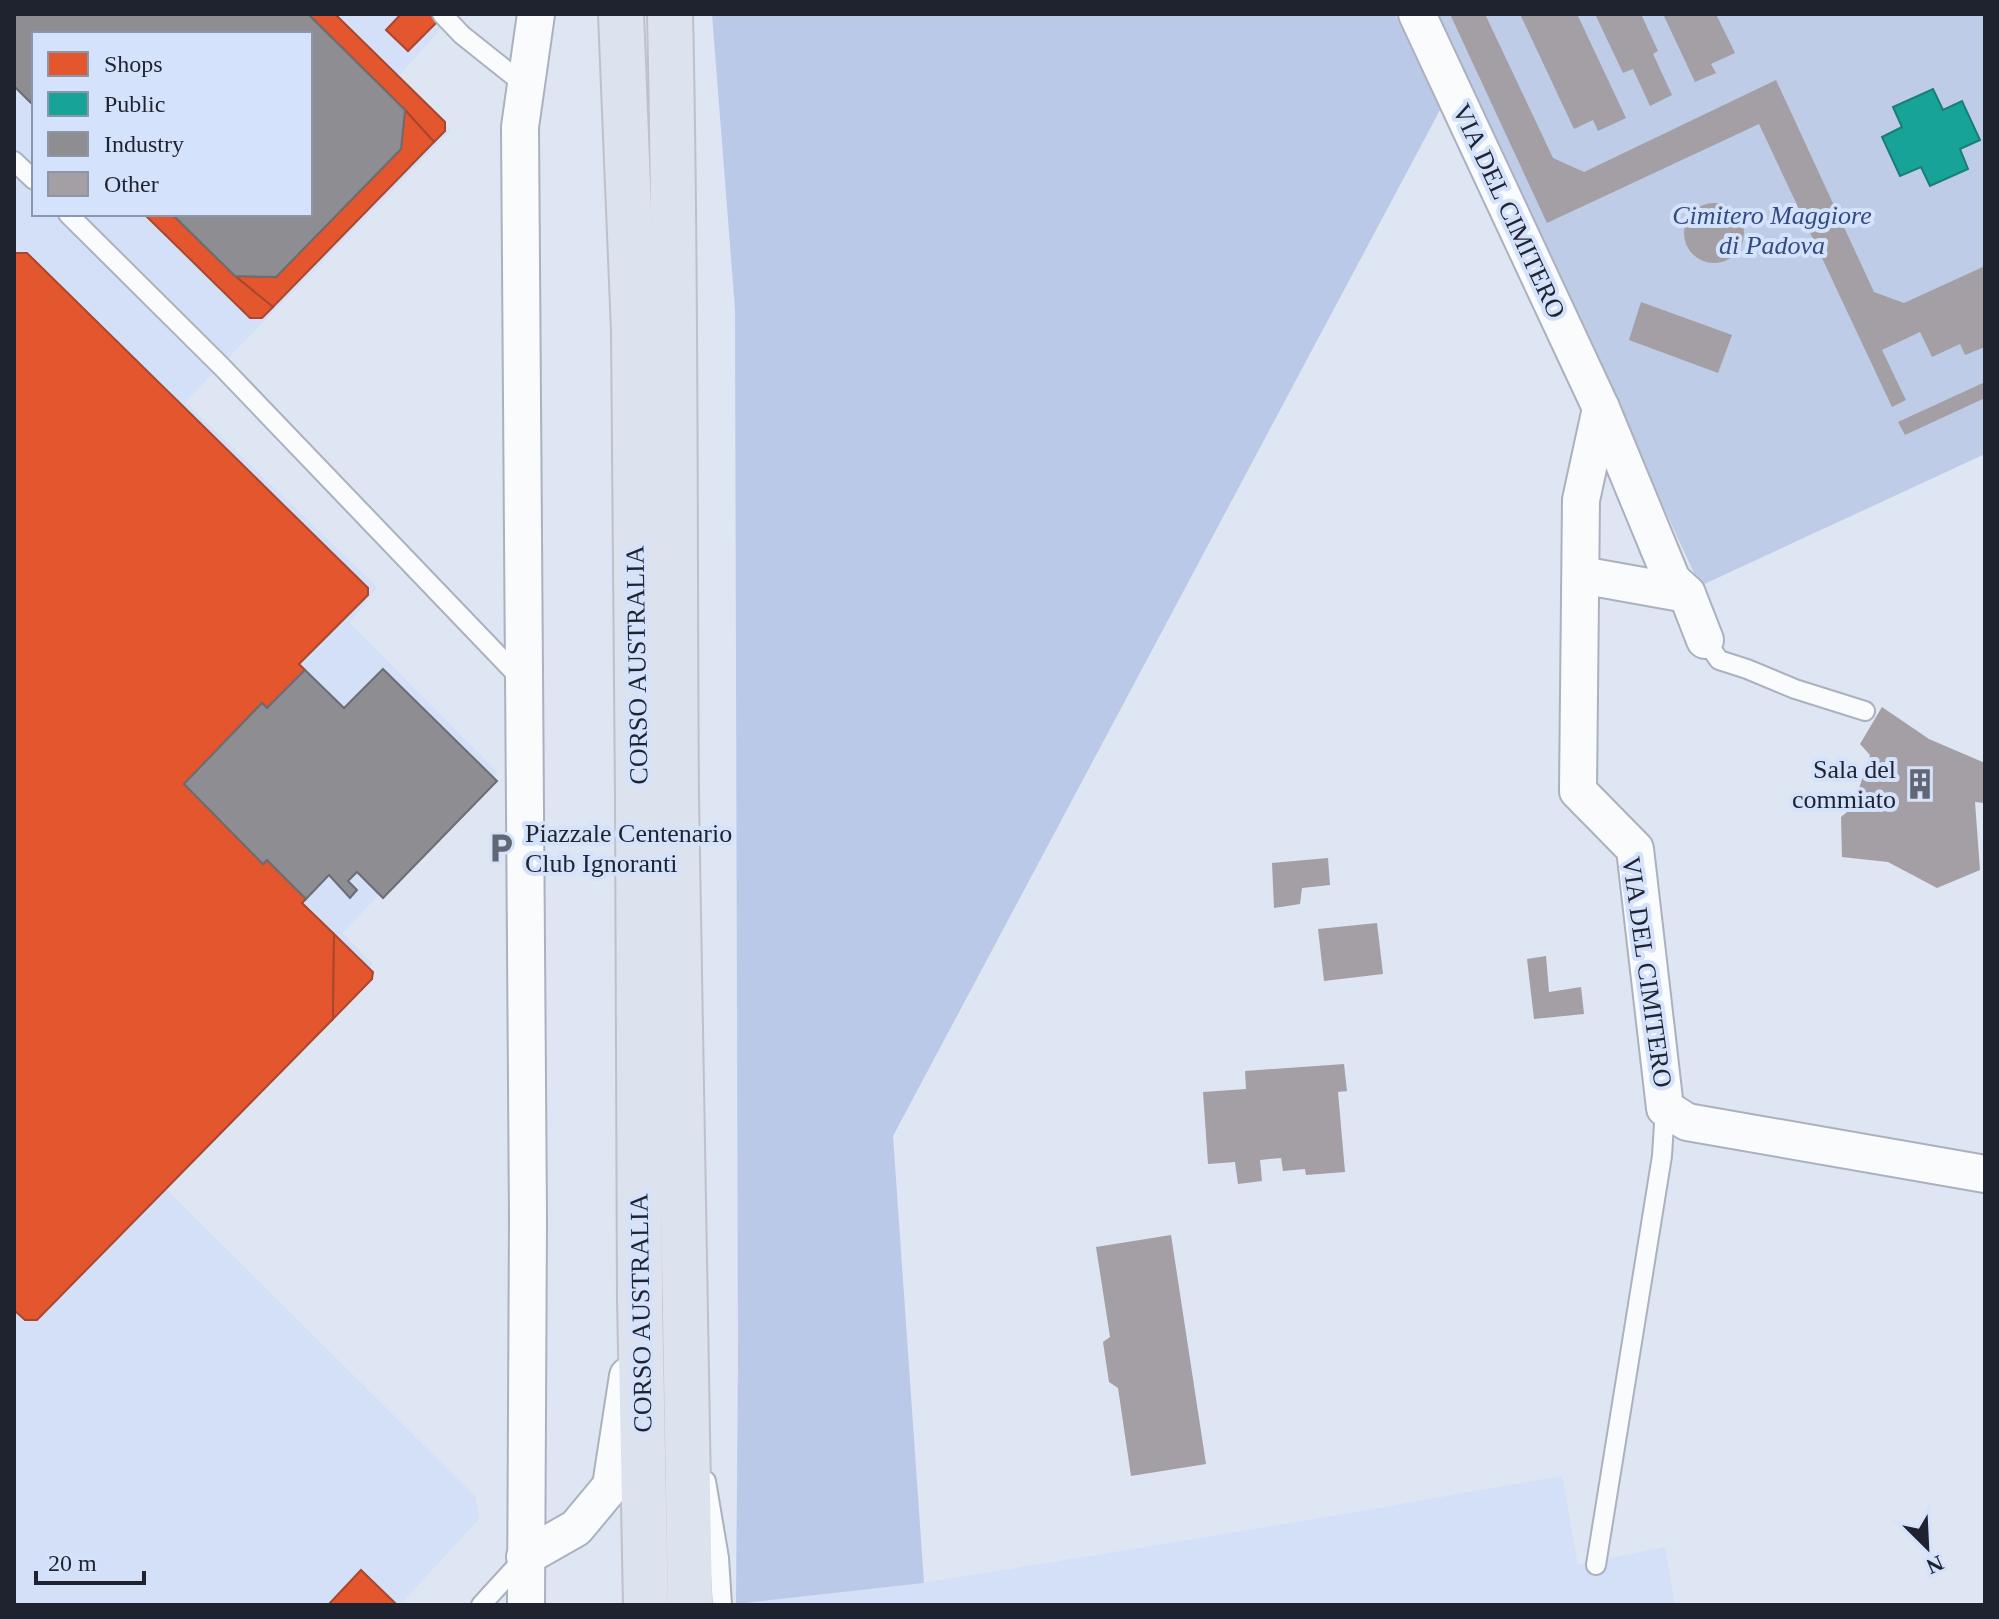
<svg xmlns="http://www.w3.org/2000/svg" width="1999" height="1619" font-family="Georgia,serif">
<rect width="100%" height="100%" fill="#dee5f3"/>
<!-- built -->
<g fill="#d4e0f7" fill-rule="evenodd">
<path d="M 14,14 L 454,14 L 397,78 L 451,130 L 185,402 L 377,587 L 350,623 L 498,773 L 342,933 L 373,964 L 159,1182 L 475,1496 L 479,1519 L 400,1605 L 14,1605 ZM 34,34 L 310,34 L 310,214 L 34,214 Z"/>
<path d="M 1562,1476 L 1578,1565 L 1665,1547 L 1675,1605 L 736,1605 L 736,1604 L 924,1583 L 1292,1523 Z"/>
</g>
<!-- green -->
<path fill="#bfcce7" d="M 1435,14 L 1985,14 L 1985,454 L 1700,586 Z"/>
<!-- forest -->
<path fill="#bac9e7" d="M 712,14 L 1395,14 L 1440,110 L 893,1136 L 924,1583 L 736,1604 L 738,1361 L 735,309 Z"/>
<!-- shops -->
<g fill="#e4572e" stroke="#a9472e" stroke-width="2">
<path d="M 308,14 L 335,14 L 445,122 L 445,131 L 434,142 L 405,110 Z"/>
<path d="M 401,14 L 445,14 L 408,51 L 386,30 Z"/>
<path d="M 405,110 L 434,142 L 273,307 L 235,276 L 276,277 L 401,149 Z"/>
<path d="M 144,214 L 172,214 L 235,276 L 273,307 L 262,318 L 250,318 Z"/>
<path d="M 16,253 L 27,253 L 368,588 L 368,595 L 299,664 L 305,670 L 267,708 L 262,703 L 184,784 L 263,864 L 267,860 L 306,899 L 302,903 L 334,934 L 333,1019 L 37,1320 L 25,1320 L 14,1310 L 14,255 Z"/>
<path d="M 334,934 L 373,972 L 372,979 L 333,1019 Z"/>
<path d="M 361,1570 L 396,1604 L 396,1605 L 328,1605 Z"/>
</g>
<!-- public -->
<path fill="#17a398" stroke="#197d78" stroke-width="2" d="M 1933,89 L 1943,110 L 1962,101 L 1980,140 L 1960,149 L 1968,169 L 1930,186 L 1921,167 L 1900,176 L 1882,137 L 1902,127 L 1893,107 Z"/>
<!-- industry -->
<g fill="#8d8d92" stroke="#6c6d74" stroke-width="2">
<path d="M 14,14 L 308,14 L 405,110 L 401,149 L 276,277 L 235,276 L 172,214 L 310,214 L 310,34 L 34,34 L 34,106 L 14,86 Z"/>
<path d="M 383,669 L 497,781 L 383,898 L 357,872 L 348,881 L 357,890 L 350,898 L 329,875 L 306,899 L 267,860 L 263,864 L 184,784 L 262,703 L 267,708 L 305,670 L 344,708 Z"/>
</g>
<!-- building -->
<g fill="#a39fa4">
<path d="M 1450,14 L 1485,14 L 1553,158 L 1584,172 L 1776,80 L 1874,292 L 1904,303 L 1985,266 L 1985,347 L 1965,355 L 1960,344 L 1932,357 L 1920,332 L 1882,350 L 1906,400 L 1892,407 L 1759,124 L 1547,223 Z"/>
<path d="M 1520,14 L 1577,14 L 1626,118 L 1598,131 L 1593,120 L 1574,129 Z"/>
<path d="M 1595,14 L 1641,14 L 1658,51 L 1653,54 L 1672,95 L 1650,106 L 1633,69 L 1623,73 Z"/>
<path d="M 1663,14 L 1716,14 L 1735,53 L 1711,64 L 1716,73 L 1695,82 Z"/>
<circle cx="1714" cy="233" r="30"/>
<path d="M 1641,302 L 1732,335 L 1718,373 L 1629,340 Z"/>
<path d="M 1985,382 L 1985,398 L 1905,435 L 1898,422 Z"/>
<path d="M 1882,707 L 1929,739 L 1985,763 L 1985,803 L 1975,802 L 1980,870 L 1937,888 L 1888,862 L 1842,857 L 1841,817 L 1853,807 L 1870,755 L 1860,744 Z"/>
<path d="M 1328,858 L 1330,885 L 1302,888 L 1300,904 L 1274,908 L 1272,863 Z"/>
<path d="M 1377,923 L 1383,974 L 1324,981 L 1318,929 Z"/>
<path d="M 1546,956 L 1549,992 L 1581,987 L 1584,1014 L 1534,1019 L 1527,959 Z"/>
<path d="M 1344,1064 L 1347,1091 L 1338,1092 L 1345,1172 L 1306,1175 L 1305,1169 L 1283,1171 L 1281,1158 L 1260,1160 L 1262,1181 L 1238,1184 L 1235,1162 L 1208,1164 L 1203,1092 L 1246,1089 L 1245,1071 Z"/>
<path d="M 1171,1235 L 1206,1464 L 1131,1476 L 1118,1388 L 1109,1382 L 1103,1342 L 1110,1337 L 1096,1247 Z"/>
</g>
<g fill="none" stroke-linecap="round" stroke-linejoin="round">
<defs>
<g id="service">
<path d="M 442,14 L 462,35 L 526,86"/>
<path d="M 14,161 L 34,180"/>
<path d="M 68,214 L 222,367 L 522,680"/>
<path d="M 1705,640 L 1719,660 L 1747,669 L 1795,689 L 1865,711"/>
<path d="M 706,1481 L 719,1558 L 722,1605"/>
<path d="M 1596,1565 L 1662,1156 L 1665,1108"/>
<path d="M 481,1605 L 525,1557"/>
</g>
<g id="minor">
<path d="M 1417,14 L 1601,408 L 1672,580 L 1687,594 L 1705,640"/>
<path d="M 1601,408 L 1581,500 L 1578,791 L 1635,849 L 1665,1108 L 1687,1122 L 1985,1174"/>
<path d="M 1581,575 L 1687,594"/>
<path d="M 525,1557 L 576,1528 L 611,1486 L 628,1376"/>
<path d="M 526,1605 L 528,1219 L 520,127 L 536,14"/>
</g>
<g id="trunk">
<path d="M 621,14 L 634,331 L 638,799 L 640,1300 L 646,1605"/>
<path d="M 670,14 C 676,275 674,536 676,798 C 679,1067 683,1336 690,1605"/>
</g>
</defs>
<!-- service casing -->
<use href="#service" stroke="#abb1bd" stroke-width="22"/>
<!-- minor casing -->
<use href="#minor" stroke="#abb1bd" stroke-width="40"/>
<!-- trunk casing -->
<use href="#trunk" stroke="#bec1c9" stroke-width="48"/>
<!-- service -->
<use href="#service" stroke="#fafbfd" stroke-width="18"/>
<!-- minor -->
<use href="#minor" stroke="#fafbfd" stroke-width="36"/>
<!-- trunk -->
<use href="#trunk" stroke="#dde2ef" stroke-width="44"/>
</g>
<!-- icons -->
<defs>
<symbol id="building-bare" viewBox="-9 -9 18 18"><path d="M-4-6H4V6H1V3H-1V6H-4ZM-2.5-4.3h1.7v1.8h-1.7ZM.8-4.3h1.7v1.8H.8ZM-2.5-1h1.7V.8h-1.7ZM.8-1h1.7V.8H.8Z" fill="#616774" stroke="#d5e2fc" stroke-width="2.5" paint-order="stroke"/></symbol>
<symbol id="parking-bare" viewBox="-9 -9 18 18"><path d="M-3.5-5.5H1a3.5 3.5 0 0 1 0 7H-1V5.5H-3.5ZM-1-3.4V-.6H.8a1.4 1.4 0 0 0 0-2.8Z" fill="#616774" stroke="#d5e2fc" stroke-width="2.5" paint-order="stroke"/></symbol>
</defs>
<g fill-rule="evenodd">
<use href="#building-bare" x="1898" y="762" width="44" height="44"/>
<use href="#parking-bare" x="479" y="826" width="44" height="44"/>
</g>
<g text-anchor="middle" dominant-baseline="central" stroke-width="8" stroke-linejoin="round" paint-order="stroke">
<!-- street labels -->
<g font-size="26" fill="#1e232f" stroke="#d5e2fc">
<text transform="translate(1509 211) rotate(65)">VIA DEL CIMITERO</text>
<text transform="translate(637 665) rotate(-91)">CORSO AUSTRALIA</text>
<text transform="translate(1647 972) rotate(82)">VIA DEL CIMITERO</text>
<text transform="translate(641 1313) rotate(-91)">CORSO AUSTRALIA</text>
</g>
<!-- park labels -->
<g font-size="26" font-style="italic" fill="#334b83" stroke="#d5e2fc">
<text x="1772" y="215">Cimitero Maggiore<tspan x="1772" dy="30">di Padova</tspan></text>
</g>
<!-- poi labels -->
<g font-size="26" fill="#1e232f" stroke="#d5e2fc" text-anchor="end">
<text x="1896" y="769">Sala del<tspan x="1896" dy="30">commiato</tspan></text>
<text x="525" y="833" text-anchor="start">Piazzale Centenario<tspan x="525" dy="30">Club Ignoranti</tspan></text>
</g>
</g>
<!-- border -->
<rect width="1999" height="1619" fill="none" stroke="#1e232f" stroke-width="32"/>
<!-- legend -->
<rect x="32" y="32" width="280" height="184" fill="#d5e2fc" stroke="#8c96aa" stroke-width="2"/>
<rect x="48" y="52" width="40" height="24" fill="#e4572e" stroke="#8c96aa" stroke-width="2"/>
<text x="104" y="72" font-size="24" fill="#1e232f">Shops</text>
<rect x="48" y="92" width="40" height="24" fill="#17a398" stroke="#8c96aa" stroke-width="2"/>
<text x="104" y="112" font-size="24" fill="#1e232f">Public</text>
<rect x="48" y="132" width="40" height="24" fill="#8d8d92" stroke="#8c96aa" stroke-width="2"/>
<text x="104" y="152" font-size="24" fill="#1e232f">Industry</text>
<rect x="48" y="172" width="40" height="24" fill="#a39fa4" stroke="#8c96aa" stroke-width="2"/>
<text x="104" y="192" font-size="24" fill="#1e232f">Other</text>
<!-- north arrow -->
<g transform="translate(1927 1547) rotate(156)" stroke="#d5e2fc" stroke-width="6" paint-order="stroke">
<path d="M0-6L14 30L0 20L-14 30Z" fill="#1e232f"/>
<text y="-12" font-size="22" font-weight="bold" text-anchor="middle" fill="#1e232f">N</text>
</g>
<!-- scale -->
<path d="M36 1571v12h108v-12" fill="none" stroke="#1e232f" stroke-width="4"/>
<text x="48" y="1571" font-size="24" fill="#1e232f" stroke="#d5e2fc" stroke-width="6" paint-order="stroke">20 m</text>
</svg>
